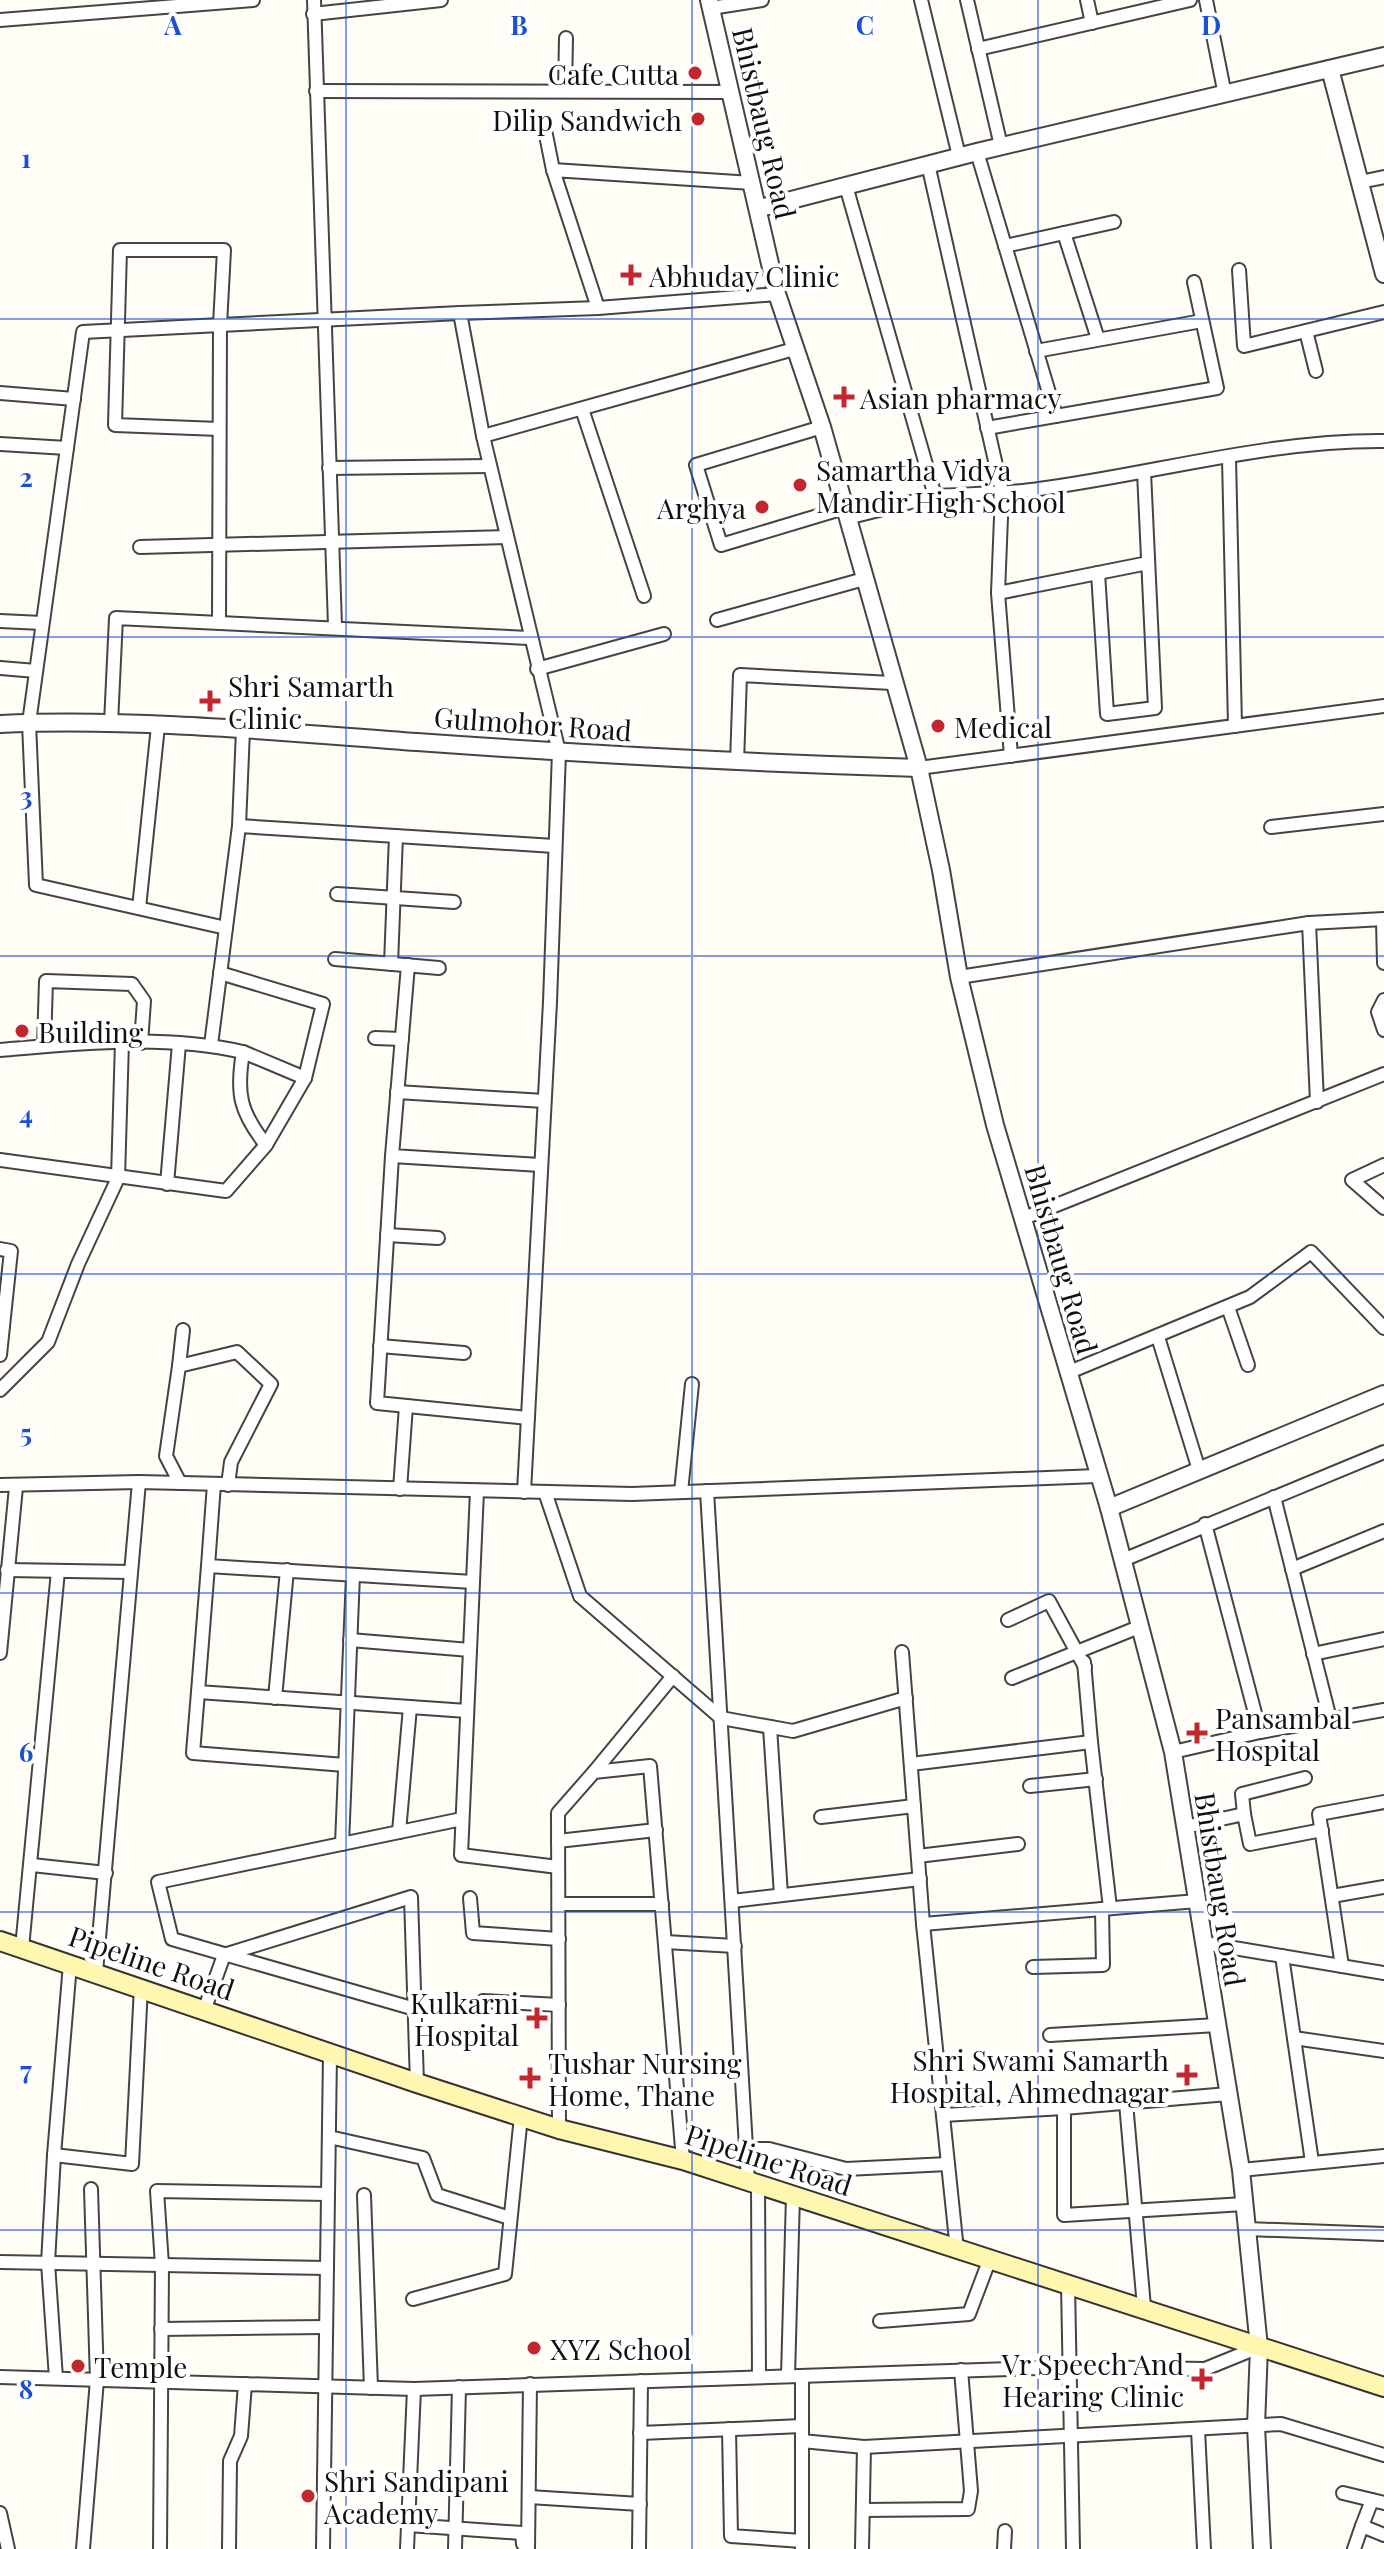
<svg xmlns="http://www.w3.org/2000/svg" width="1384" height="2549" font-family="'Playfair Display',serif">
<rect width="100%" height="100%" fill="#fffdf5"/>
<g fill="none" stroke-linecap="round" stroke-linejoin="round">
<defs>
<g id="minor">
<path d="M 314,0 L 335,626"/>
<path d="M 921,0 L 959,156"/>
<path d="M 967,0 L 1001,146"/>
<path d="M 1087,0 L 1092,23"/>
<path d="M 1206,0 L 1225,95"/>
<path d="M 711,8 L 762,0"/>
<path d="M 313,14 L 441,0"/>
<path d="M 0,20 L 253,0"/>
<path d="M 978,49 L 1190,0"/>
<path d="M 316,91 L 731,92"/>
<path d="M 565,91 L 566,38"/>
<path d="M 545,130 L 553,170"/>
<path d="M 977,152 L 1056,416"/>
<path d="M 928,164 L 1002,492 L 998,593 L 1011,756"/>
<path d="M 1360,182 L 1384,177"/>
<path d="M 846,186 L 935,496 L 847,518"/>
<path d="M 1064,233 L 1098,339"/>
<path d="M 1005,246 L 1114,222"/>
<path d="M 1239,270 L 1244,346 L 1384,312"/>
<path d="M 598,308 L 553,170 L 752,183"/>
<path d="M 1306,331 L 1316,371"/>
<path d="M 1036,351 L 1202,321"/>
<path d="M 0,393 L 74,399"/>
<path d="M 582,409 L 644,596"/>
<path d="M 822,427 L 696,465 L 721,545 L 844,508"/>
<path d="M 987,428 L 1217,388 L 1194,282"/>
<path d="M 219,429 L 115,425 L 120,250 L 224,250 L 220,325 L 460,313"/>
<path d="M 483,436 L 794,349"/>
<path d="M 0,444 L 67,448"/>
<path d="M 1229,458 L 1235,726"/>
<path d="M 329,468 L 490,466"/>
<path d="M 935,496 C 970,494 1005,494 1039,489 C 1153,474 1268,440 1384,441"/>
<path d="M 140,547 L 507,537"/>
<path d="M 1098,573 L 1107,714 L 1155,708 L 1144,472"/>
<path d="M 998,593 L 1148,563"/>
<path d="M 717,620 L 864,579"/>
<path d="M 0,621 L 42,623"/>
<path d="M 219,622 L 220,325 L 83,332 L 29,723 L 36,885 L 226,928"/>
<path d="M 0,668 L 36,671"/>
<path d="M 537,669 L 664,634"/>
<path d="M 111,723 L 116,618 L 529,638"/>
<path d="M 243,730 L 239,826 L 554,846"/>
<path d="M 737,763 L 740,675 L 892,683"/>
<path d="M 919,768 L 1384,706"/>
<path d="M 1271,827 L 1384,814"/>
<path d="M 337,894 L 454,902"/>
<path d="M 139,908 L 158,726"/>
<path d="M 1383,920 L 1384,963"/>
<path d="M 335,959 L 439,968"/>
<path d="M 391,964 L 396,836"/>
<path d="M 408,965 L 392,1156 L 540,1165"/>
<path d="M 220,973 L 323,1004 L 305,1078 L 266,1145"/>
<path d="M 959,977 L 1309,923"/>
<path d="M 1384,1000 L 1378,1012 L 1384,1030"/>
<path d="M 375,1038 L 402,1039"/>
<path d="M 211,1045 L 239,826"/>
<path d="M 44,1046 L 46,981 L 132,984 L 144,1001 L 141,1043"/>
<path d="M 0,1050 C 80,1043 164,1034 243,1052"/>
<path d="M 397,1092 L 544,1101"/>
<path d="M 1317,1102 L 1309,923 L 1384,919"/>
<path d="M 392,1156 L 377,1403 L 528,1418"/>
<path d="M 0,1160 L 226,1191 L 266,1145 C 240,1112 236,1094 243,1052 L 305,1078"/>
<path d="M 1384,1165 L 1352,1180 L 1384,1208"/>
<path d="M 167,1184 L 179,1044"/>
<path d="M 1024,1218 L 1384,1074"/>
<path d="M 387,1235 L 438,1238"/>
<path d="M 0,1249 L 11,1251 L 3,1326"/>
<path d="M 1228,1307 L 1248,1365"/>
<path d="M 0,1326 L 3,1326 L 0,1355"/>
<path d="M 1158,1337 L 1199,1470"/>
<path d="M 380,1346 L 464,1353"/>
<path d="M 179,1366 L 183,1330"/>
<path d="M 1067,1373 L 1250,1297 L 1311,1252 L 1384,1328"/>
<path d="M 0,1390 L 48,1342 L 78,1264 L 118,1178 L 122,1042"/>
<path d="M 180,1483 L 166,1456 L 179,1366 L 237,1352 L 271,1384 L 231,1462 L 228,1485"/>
<path d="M 214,1484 L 208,1566 L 473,1582"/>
<path d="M 0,1485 L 139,1482 L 632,1494 L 1097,1476"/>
<path d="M 400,1489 L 406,1406"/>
<path d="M 477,1491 L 461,1855 L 558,1867"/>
<path d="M 707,1491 L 748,2181"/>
<path d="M 524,1492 L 550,1002 L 559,752 L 483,436 L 460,313 L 598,308 L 777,294"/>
<path d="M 545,1492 L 580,1596 L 721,1718 L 793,1731 L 906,1698"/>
<path d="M 681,1492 L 692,1384"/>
<path d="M 1274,1497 L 1330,1719"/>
<path d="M 1205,1524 L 1260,1732"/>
<path d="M 1123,1560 L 1384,1452"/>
<path d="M 208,1566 L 198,1692 L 467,1711"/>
<path d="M 1292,1569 L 1384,1531"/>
<path d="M 7,1570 L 131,1572"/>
<path d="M 1008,1620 L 1049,1601 L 1085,1667"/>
<path d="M 350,1640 L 470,1650"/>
<path d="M 902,1652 L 923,1924 L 957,2250"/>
<path d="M 0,1653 L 16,1487"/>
<path d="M 1313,1654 L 1384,1639"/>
<path d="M 1084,1662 L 1091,1742"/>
<path d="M 1012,1678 L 1139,1627"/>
<path d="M 198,1692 L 193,1753 L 345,1765"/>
<path d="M 275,1698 L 287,1570"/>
<path d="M 770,1727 L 781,1895"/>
<path d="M 1173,1752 L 1260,1732 L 1384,1710"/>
<path d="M 911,1764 L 1091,1742 L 1110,1908"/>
<path d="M 594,1772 L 673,1676"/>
<path d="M 1030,1786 L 1096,1779"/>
<path d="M 1244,1814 L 1242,1794 L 1305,1778"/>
<path d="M 821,1817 L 914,1806"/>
<path d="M 1185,1827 L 1244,1814 L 1250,1844 L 1322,1830"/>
<path d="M 399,1832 L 410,1707"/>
<path d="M 558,1841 L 656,1830"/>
<path d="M 342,1844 L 353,1575"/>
<path d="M 918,1856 L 1018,1844"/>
<path d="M 32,1865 L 106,1873"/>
<path d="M 1332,1896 L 1384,1887"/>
<path d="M 470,1898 L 473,1933 L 559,1939"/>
<path d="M 732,1901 L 920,1879"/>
<path d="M 559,1904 L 662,1904"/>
<path d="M 923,1924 L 1197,1901"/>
<path d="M 665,1942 L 735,1946"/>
<path d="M 1204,1943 L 1384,1973"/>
<path d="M 22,1948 L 58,1571"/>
<path d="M 1282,1956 L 1312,2162"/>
<path d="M 1342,1966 L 1319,1814 L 1384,1802"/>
<path d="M 1033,1967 L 1103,1965 L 1102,1909"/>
<path d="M 96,1972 L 139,1482"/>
<path d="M 483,2001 L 559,2005"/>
<path d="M 205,2008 L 224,1955 L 411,1897 L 417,2083"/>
<path d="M 415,2009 L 172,1939 L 158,1882 L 462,1819"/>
<path d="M 1050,2035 L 1217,2025"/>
<path d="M 1294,2038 L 1384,2051"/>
<path d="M 1228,2094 L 1064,2108 L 1064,2215 L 1244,2204"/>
<path d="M 1126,2103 L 1144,2307"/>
<path d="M 943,2115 L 1064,2108"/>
<path d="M 559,2129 L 558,1813 L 594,1772 L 650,1766 L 683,2160"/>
<path d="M 329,2137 L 423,2158 L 437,2195 L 510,2218"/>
<path d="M 746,2149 L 769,2149 L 846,2169 L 948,2164"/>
<path d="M 54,2155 L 70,1964"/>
<path d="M 1241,2170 L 1384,2156"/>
<path d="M 758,2184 L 759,2377"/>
<path d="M 364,2195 L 371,2388"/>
<path d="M 1247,2229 L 1384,2234"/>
<path d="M 0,2262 L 327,2268"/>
<path d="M 1068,2284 L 1073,2549"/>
<path d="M 413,2299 L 505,2274 L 521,2116"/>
<path d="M 880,2321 L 969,2314 L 989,2261"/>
<path d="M 161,2329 L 326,2327"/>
<path d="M 788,2376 L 793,2196"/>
<path d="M 802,2376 L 802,2548"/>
<path d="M 0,2377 L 414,2389 L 1069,2367 L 1205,2369 L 1259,2347"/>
<path d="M 56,2378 L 48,2263 L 54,2155 L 132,2164 L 141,1987"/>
<path d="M 729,2429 L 731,2536 L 802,2541"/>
<path d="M 1198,2430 L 1204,2549"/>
<path d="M 640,2433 L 802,2426"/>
<path d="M 802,2441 L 864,2447 L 1281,2424 L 1384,2455"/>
<path d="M 1343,2493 L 1372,2500"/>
<path d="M 529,2497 L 640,2504"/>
<path d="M 863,2510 L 968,2509 L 971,2491 L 961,2370"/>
<path d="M 0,2513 L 8,2549"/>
<path d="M 408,2525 L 522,2533 L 523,2544"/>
<path d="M 1362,2526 L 1372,2500 L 1384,2503"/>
<path d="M 83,2549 L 97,2380 L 91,2189"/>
<path d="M 160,2549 L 162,2265 L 157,2191 L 328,2194"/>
<path d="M 229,2549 L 230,2461 L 241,2436 L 245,2384"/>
<path d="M 323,2549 L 330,2055"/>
<path d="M 407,2549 L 414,2389"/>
<path d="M 455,2549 L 459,2387"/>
<path d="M 528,2549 L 530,2384"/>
<path d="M 639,2549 L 641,2381"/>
<path d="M 862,2549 L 864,2447"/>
<path d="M 1004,2549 L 1005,2531"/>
<path d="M 1354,2549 L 1362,2526 L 1384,2535"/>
</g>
<g id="tertiary">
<path d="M 709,0 L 777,294 L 822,427 L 919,768 L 941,870 L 959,977 L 995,1125 L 1109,1508 L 1173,1752 L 1241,2170 L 1259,2347 L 1256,2426 L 1262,2549"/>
<path d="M 1330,69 L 1384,274"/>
<path d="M 760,208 L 977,152 L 1384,56"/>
<path d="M 0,724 C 139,718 279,732 417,742 C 584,754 751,763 919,768"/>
<path d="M 1109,1508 L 1384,1394"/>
</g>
<path id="secondary" d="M 0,1941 L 417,2083 L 559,2129 L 683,2160 L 1384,2387"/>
</defs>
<!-- minor casing -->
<use href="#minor" stroke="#444" stroke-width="16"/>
<!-- tertiary casing -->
<use href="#tertiary" stroke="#444" stroke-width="20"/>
<!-- secondary casing -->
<use href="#secondary" stroke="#333" stroke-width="22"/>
<!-- minor -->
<use href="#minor" stroke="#fff" stroke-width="12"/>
<!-- tertiary -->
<use href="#tertiary" stroke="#fff" stroke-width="16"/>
<!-- secondary -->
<use href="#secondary" stroke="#fff6b0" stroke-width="18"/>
</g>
<!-- grid -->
<path fill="none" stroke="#1d4ed8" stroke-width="2" stroke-opacity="0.55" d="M 346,0 L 346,2549M 692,0 L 692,2549M 1038,0 L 1038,2549M 0,319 L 1384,319M 0,637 L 1384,637M 0,956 L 1384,956M 0,1274 L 1384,1274M 0,1593 L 1384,1593M 0,1912 L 1384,1912M 0,2230 L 1384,2230"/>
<!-- markers -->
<g fill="#c4262e" stroke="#fff" stroke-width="3">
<circle cx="695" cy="73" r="8"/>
<circle cx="698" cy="119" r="8"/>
<path d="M627 263h8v8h8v8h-8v8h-8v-8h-8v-8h8z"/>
<path d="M840 385h8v8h8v8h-8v8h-8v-8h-8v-8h8z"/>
<circle cx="800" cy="485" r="8"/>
<circle cx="762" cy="507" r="8"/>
<path d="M206 689h8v8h8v8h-8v8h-8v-8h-8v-8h8z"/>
<circle cx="938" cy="726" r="8"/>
<circle cx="22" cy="1031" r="8"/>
<path d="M1193 1721h8v8h8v8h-8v8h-8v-8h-8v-8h8z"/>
<path d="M533 2006h8v8h8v8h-8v8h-8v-8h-8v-8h8z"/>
<path d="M1183 2063h8v8h8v8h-8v8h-8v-8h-8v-8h8z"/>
<path d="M526 2066h8v8h8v8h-8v8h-8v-8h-8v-8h8z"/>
<circle cx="534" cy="2348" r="8"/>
<circle cx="78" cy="2366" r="8"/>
<path d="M1198 2367h8v8h8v8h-8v8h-8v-8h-8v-8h8z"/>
<circle cx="308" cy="2496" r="8"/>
</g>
<g text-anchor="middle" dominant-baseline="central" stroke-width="8" stroke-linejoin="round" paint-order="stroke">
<!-- poi labels -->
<g font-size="28" fill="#111" stroke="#fff" text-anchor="start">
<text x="679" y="73" text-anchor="end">Cafe Cutta</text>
<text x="682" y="119" text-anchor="end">Dilip Sandwich</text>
<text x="649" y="275">Abhuday Clinic</text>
<text x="860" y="397">Asian pharmacy</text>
<text x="816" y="469">Samartha Vidya<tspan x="816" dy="32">Mandir High School</tspan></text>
<text x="746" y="507" text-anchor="end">Arghya</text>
<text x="228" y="685">Shri Samarth<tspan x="228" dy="32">Clinic</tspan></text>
<text x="954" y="726">Medical</text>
<text x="38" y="1031">Building</text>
<text x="1215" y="1717">Pansambal<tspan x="1215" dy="32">Hospital</tspan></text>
<text x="519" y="2002" text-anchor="end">Kulkarni<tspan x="519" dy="32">Hospital</tspan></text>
<text x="1169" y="2059" text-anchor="end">Shri Swami Samarth<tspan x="1169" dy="32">Hospital, Ahmednagar</tspan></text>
<text x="548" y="2062">Tushar Nursing<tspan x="548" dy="32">Home, Thane</tspan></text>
<text x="550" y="2348">XYZ School</text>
<text x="1184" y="2363" text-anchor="end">Vr Speech And<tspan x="1184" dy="32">Hearing Clinic</tspan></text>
<text x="94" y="2366">Temple</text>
<text x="324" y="2480">Shri Sandipani<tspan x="324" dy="32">Academy</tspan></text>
</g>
<!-- street labels -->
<g font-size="28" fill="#111" stroke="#fff">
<text transform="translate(765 123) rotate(77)">Bhistbaug Road</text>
<text transform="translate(533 723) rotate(4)">Gulmohor Road</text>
<text transform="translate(1062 1259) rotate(74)">Bhistbaug Road</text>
<text transform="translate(1221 1889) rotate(81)">Bhistbaug Road</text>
<text transform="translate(152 1962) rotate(19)">Pipeline Road</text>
<text transform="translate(769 2159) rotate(18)">Pipeline Road</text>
</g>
</g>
<g font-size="26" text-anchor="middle" font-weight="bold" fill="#1d4ed8" stroke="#fff" stroke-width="8" stroke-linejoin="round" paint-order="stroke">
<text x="173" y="35">A</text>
<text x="519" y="35">B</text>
<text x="865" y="35">C</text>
<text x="1211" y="35">D</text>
<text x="26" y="168">1</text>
<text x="26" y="487">2</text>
<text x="26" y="806">3</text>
<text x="26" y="1124">4</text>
<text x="26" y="1443">5</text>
<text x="26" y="1762">6</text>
<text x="26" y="2080">7</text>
<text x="26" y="2399">8</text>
</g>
</svg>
